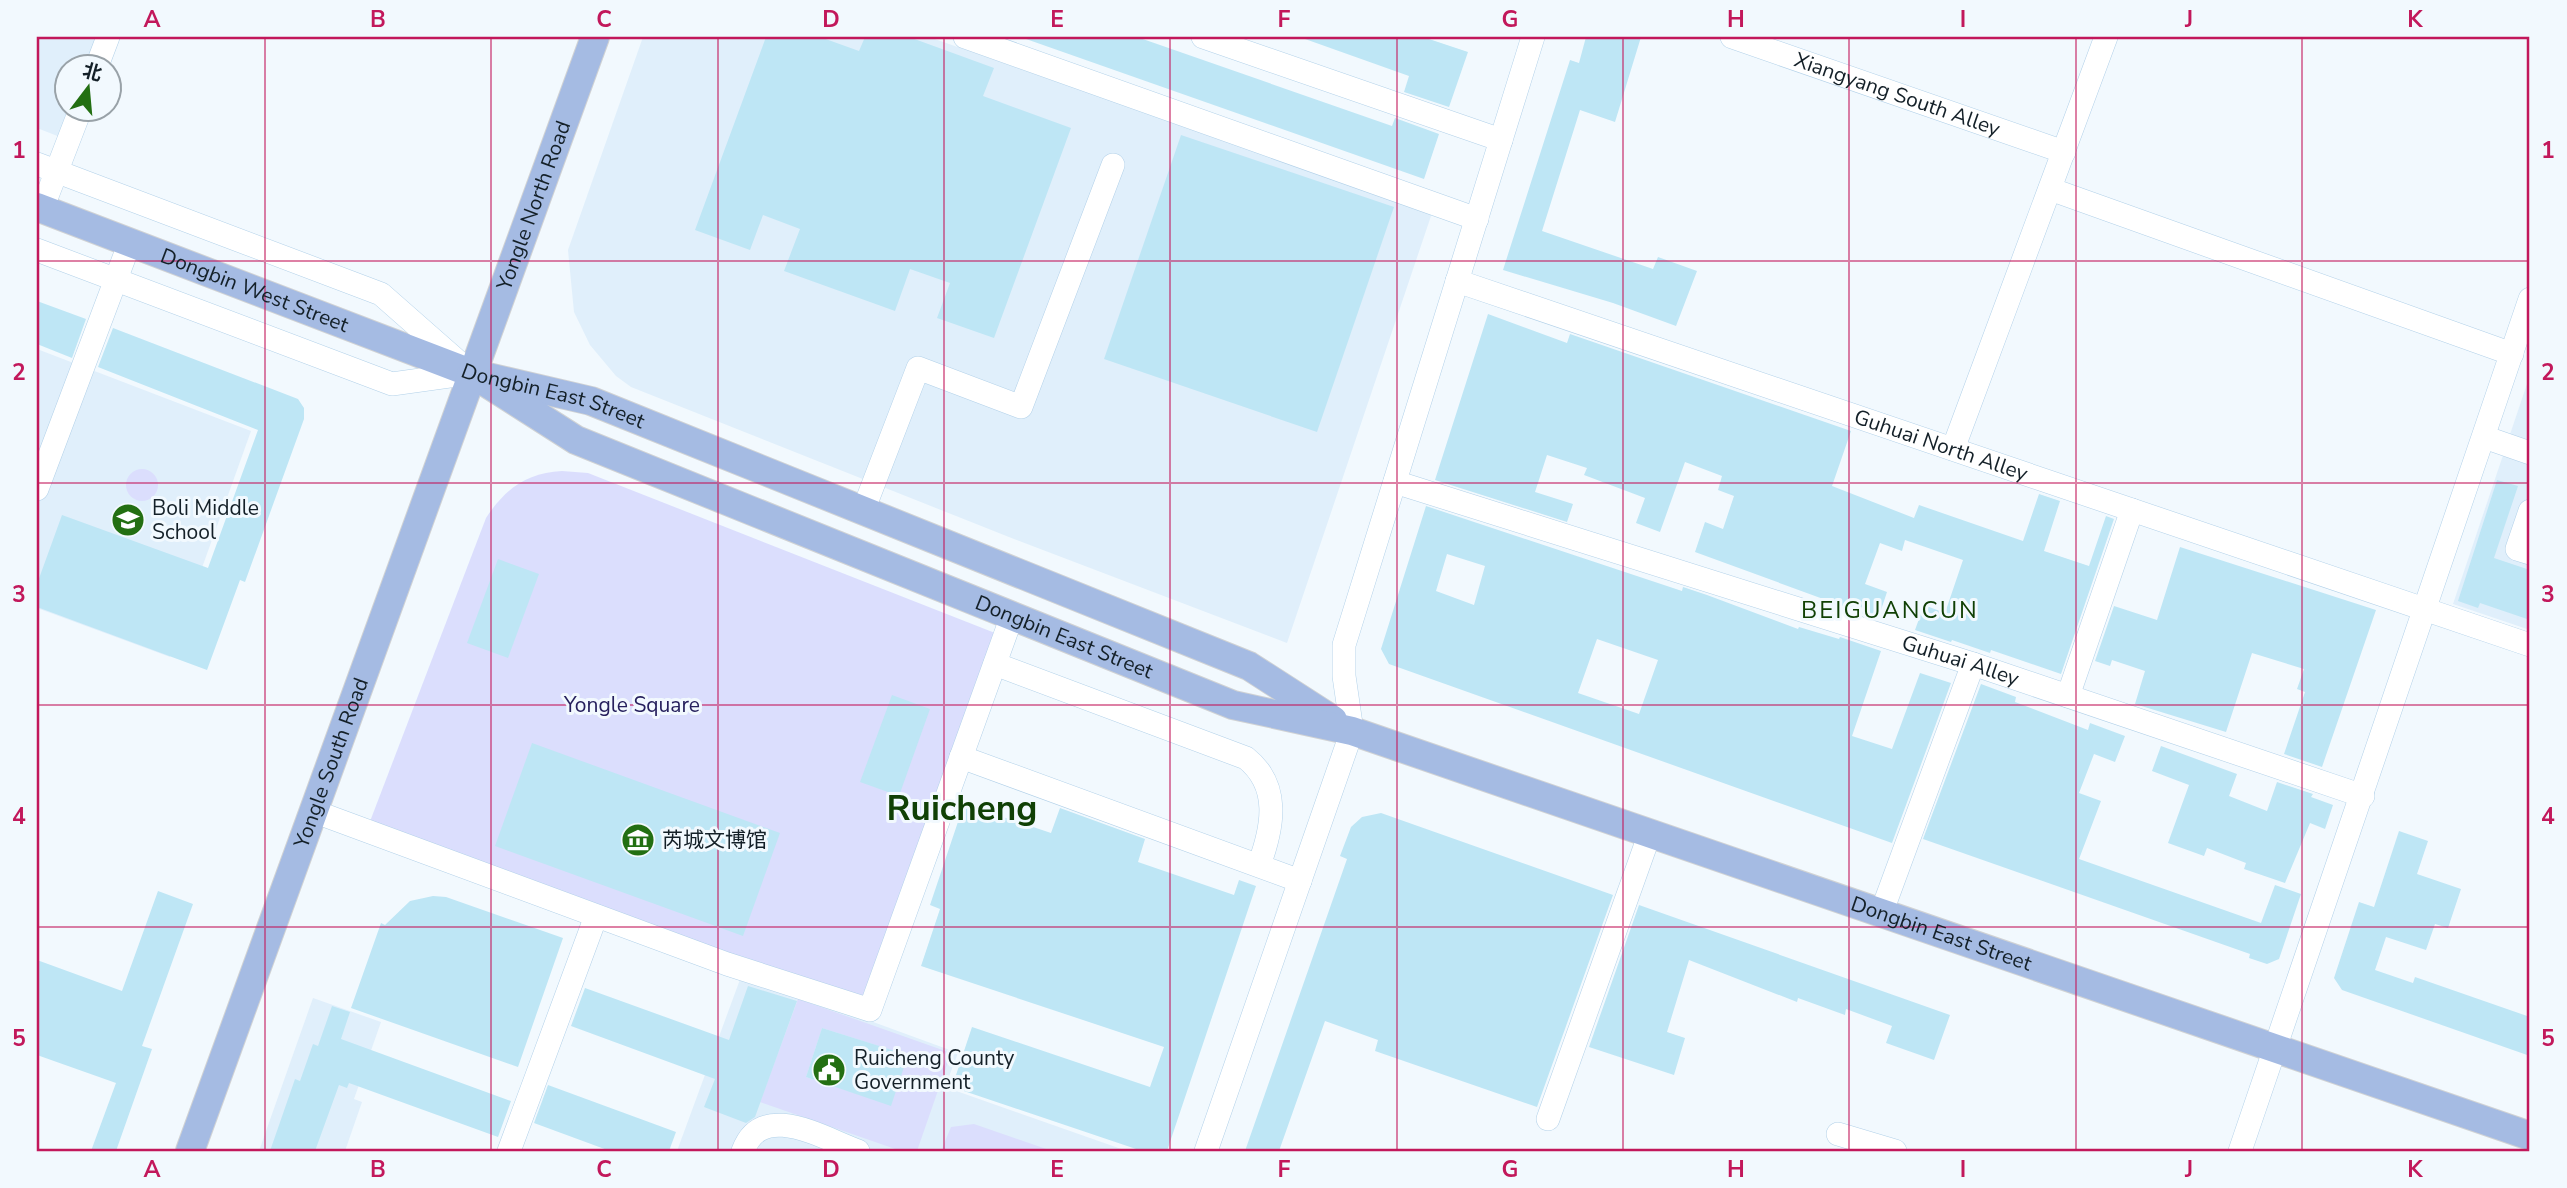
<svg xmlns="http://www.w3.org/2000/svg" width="2567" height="1188" font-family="'Nunito Sans','Noto Sans SC',sans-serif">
<rect width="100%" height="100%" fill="#f2f9fe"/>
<!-- built -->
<g fill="#e0effb">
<path d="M 37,37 L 119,37 L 108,66 L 66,66 L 66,108 L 92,109 L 78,144 L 37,128 Z"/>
<path d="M 643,37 L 929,37 L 1432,213 L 1287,643 L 1014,539 L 631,387 L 616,376 L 590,345 L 574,312 L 568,250 Z"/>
<path d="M 37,349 L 251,431 L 170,657 L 37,608 Z"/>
<path d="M 2530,375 L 2530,630 L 2453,604 Z"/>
<path d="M 742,974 L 958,1053 L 945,1087 L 1127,1151 L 677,1151 Z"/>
<path d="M 313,998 L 381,1022 L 354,1099 L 362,1102 L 345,1151 L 259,1151 Z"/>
</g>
<!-- green -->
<g fill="#dbdefd" fill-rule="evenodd">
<circle cx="142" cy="485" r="16"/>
<path d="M 562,471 L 588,473 L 995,633 L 865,1001 L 369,824 L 486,518 C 505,489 526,473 562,471 Z"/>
<path d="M 798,999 L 951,1053 L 917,1151 L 901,1151 L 760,1102 ZM 822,1028 L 907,1055 L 891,1105 L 806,1077 Z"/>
<path d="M 974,1124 L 1052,1151 L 941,1151 L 951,1127 Z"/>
</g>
<!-- building -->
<g fill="#bee6f5" fill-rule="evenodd">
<path d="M 766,37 L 820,37 L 859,51 L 865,37 L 909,37 L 994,68 L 983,96 L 1071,128 L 994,338 L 937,318 L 950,283 L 910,269 L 895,311 L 784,271 L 800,229 L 763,215 L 750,250 L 695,230 Z"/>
<path d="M 1026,37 L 1137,37 L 1392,126 L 1395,118 L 1439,134 L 1424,179 L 1026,39 Z"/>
<path d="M 1305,37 L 1423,37 L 1468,52 L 1449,107 L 1404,92 L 1409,76 L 1305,39 Z"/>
<path d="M 1586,37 L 1641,37 L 1615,122 L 1580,110 L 1542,231 L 1653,269 L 1658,257 L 1697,271 L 1676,326 L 1613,303 L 1503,270 L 1570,60 L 1579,63 Z"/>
<path d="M 1181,135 L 1394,207 L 1317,432 L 1104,359 Z"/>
<path d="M 37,301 L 86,319 L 72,358 L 37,344 Z"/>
<path d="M 1488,314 L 1567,343 L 1570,334 L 1851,431 L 1832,486 L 1914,518 L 1919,505 L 2023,541 L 2039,494 L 2060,501 L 2044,551 L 2089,566 L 2106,516 L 2114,519 L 2061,674 L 1991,650 L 1990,653 L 1952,640 L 1951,642 L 1915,630 L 1924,605 L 1945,613 L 1963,560 L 1905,540 L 1902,551 L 1880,543 L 1865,584 L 1887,592 L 1878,619 L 1695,552 L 1705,522 L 1723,529 L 1734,496 L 1718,490 L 1722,476 L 1685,462 L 1660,532 L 1636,523 L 1645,498 L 1584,475 L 1587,468 L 1547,455 L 1535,492 L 1573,504 L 1567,522 L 1435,480 Z"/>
<path d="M 113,328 L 298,399 L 304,408 L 304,419 L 245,582 L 240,580 L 207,670 L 37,607 L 37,584 L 62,515 L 208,568 L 258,430 L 98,367 Z"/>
<path d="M 2497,480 L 2518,486 L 2494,558 L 2530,570 L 2530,620 L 2480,603 L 2478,608 L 2458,601 Z"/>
<path d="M 1426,506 L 1682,591 L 1683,587 L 1707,595 L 1798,629 L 1799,627 L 1839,639 L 1840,637 L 1881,651 L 1852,736 L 1892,749 L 1920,673 L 1951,683 L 1892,843 L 1389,664 L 1381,649 ZM 1447,554 L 1485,566 L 1474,605 L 1436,591 ZM 1597,639 L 1658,660 L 1639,714 L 1578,693 Z"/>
<path d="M 2180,547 L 2376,610 L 2322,767 L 2284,754 L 2305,692 L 2297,689 L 2304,669 L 2252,653 L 2226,732 L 2135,704 L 2145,671 L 2112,660 L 2110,666 L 2095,661 L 2114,606 L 2157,620 Z"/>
<path d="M 498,559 L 539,574 L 508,658 L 467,643 Z"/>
<path d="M 1981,684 L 2016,697 L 2015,702 L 2088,730 L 2090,723 L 2125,736 L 2115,762 L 2094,754 L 2079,793 L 2101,801 L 2079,859 L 2261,923 L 2275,885 L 2301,894 L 2279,959 L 2267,964 L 2249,958 L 2250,954 L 1923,839 Z"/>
<path d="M 892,695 L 930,709 L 899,796 L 860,782 Z"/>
<path d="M 532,743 L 780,833 L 743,936 L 495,846 Z"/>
<path d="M 2161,746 L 2237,774 L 2229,796 L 2267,811 L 2277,782 L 2313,794 L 2311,797 L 2333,805 L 2325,829 L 2310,823 L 2285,883 L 2244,869 L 2246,863 L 2207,848 L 2204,856 L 2168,843 L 2189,785 L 2152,771 Z"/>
<path d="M 964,804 L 1051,833 L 1060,808 L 1145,839 L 1138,862 L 1234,895 L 1239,880 L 1256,886 L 1167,1151 L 1142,1151 L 952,1087 L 972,1027 L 1150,1087 L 1164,1047 L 921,966 L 940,909 L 930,905 Z"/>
<path d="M 1381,813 L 1613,895 L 1537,1107 L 1375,1051 L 1378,1040 L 1325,1021 L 1279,1151 L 1245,1151 L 1347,859 L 1340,856 L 1351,827 L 1362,817 Z"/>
<path d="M 2399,831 L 2428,841 L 2417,874 L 2461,889 L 2448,928 L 2435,924 L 2426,950 L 2386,937 L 2375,970 L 2413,983 L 2415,977 L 2530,1017 L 2530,1056 L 2342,990 L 2334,978 L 2359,902 L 2374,907 Z"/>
<path d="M 158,891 L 193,904 L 142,1046 L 152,1049 L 116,1151 L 91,1151 L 116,1083 L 37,1055 L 37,960 L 122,991 Z"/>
<path d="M 433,896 L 446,897 L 563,938 L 518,1067 L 351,1008 L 381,923 L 385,925 L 410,901 Z"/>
<path d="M 1639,905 L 1950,1015 L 1934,1060 L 1886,1043 L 1892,1026 L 1846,1009 L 1845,1015 L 1798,998 L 1797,1002 L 1689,960 L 1667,1032 L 1685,1038 L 1674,1075 L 1589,1047 Z"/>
<path d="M 748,986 L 797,1001 L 755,1117 L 746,1123 L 704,1107 L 715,1079 L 571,1026 L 585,988 L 729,1040 Z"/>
<path d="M 332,1006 L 350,1012 L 341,1039 L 511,1101 L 498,1137 L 349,1083 L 347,1088 L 339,1085 L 315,1151 L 270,1151 L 295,1079 L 300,1081 L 313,1044 L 318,1046 Z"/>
<path d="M 822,1028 L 908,1055 L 891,1106 L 806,1077 Z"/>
<path d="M 548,1085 L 676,1132 L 669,1151 L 610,1151 L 534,1123 Z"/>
</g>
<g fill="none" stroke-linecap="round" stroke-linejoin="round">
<defs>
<g id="minor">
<path d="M 965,37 L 1477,219"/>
<path d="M 1203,37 L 1501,140"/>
<path id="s1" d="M 1732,37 L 2064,152"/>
<path d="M 97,66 L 108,37"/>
<path d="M 37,164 L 381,294 L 464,367"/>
<path d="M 2050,189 L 2512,354"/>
<path d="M 42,209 L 81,108"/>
<path d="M 37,250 L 392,384 L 471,373"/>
<path id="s2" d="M 1457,281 L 2530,645"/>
<path d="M 2484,437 L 2530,453"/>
<path d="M 1953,449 L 2106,37"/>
<path id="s3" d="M 1395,482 L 1973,664 L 2363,796"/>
<path d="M 37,489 L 130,242"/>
<path d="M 863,511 L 918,368 L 1021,407 L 1113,165"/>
<path d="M 2530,511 L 2517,549 L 2530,553"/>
<path d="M 995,664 L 1246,758 C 1281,786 1273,827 1259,865"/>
<path d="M 2068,696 L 2132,510"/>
<path d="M 961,757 L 1300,881"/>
<path d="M 313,811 L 727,964 L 870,1010 L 1012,616"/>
<path d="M 1882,911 L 1973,664"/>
<path d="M 1548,1119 L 1650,833"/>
<path d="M 1838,1134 L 1895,1151"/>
<path d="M 509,1151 L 596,916"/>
<path d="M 743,1151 C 762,1100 822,1138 858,1151"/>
<path d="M 1206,1151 L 1352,731 L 1344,676 L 1344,645 L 1533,37"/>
<path d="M 2240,1151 L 2530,299"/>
</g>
<g id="major">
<path id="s4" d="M 37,207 L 471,373 L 591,401 L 1249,666 L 1333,720"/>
<path id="s5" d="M 471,373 L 576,440 L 1233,705 L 1352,731 L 2530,1136"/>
<path id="s6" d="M 190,1151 L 595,37"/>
</g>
</defs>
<!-- minor casing -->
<use href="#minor" stroke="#b2d1e9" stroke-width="24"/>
<!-- major casing -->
<use href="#major" stroke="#d0d2d4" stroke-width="30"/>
<!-- minor -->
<use href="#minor" stroke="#fff" stroke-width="23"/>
<!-- major -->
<use href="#major" stroke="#a5bbe3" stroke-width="28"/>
</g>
<!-- grid -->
<path fill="none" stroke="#c2185b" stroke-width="2" stroke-opacity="0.55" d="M 265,37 L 265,1151M 491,37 L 491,1151M 718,37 L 718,1151M 944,37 L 944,1151M 1170,37 L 1170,1151M 1397,37 L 1397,1151M 1623,37 L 1623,1151M 1849,37 L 1849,1151M 2076,37 L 2076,1151M 2302,37 L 2302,1151M 37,261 L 2530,261M 37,483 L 2530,483M 37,705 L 2530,705M 37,927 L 2530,927"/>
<!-- icons -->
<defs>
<symbol id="school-disc" viewBox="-11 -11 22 22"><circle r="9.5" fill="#236f12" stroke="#f2f9fe"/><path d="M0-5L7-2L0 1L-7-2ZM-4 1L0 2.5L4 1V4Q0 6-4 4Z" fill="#fff"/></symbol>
<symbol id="museum-disc" viewBox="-11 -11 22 22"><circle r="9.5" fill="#236f12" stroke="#f2f9fe"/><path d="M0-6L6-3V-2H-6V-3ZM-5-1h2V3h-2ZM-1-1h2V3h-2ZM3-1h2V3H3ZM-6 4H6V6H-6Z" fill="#fff"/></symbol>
<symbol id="civic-disc" viewBox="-11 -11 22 22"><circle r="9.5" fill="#236f12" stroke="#f2f9fe"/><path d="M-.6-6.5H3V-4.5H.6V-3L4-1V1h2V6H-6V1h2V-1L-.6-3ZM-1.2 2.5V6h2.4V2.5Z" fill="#fff"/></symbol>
</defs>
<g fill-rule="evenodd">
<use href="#school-disc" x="109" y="501" width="38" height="38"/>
<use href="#museum-disc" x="619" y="821" width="38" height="38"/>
<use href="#civic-disc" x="810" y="1051" width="38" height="38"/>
</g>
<g text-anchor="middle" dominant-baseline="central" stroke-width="6" stroke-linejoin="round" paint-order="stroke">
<!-- street labels -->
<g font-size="21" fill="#142028" stroke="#f2f9fe">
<text stroke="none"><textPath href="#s1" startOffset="175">Xiangyang South Alley</textPath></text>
<text stroke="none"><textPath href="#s6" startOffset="1006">Yongle North Road</textPath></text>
<text stroke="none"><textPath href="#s4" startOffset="233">Dongbin West Street</textPath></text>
<text stroke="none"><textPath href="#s4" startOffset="550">Dongbin East Street</textPath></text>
<text stroke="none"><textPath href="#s2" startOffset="511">Guhuai North Alley</textPath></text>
<text stroke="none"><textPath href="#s5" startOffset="651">Dongbin East Street</textPath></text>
<text stroke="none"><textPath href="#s3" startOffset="593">Guhuai Alley</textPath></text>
<text stroke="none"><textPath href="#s6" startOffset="413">Yongle South Road</textPath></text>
<text stroke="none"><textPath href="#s5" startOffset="1578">Dongbin East Street</textPath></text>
</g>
<!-- poi labels -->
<g font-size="21" fill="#142028" stroke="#f2f9fe" text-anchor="start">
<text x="152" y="508">Boli Middle<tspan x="152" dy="24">School</tspan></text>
<text x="662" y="840">芮城文博馆</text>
<text x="854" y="1058">Ruicheng County<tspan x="854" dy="24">Government</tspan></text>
</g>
<!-- park labels -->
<g font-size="21" fill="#26205d" stroke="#f2f9fe">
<text x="632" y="705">Yongle Square</text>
</g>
<!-- quarter labels -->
<g font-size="24" letter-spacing="2" fill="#104005" stroke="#f2f9fe">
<text x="1890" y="610">BEIGUANCUN</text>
</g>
<!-- town labels -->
<g font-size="35" font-weight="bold" fill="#104005" stroke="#f2f9fe">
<text x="962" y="808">Ruicheng</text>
</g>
</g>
<!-- border -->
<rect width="2567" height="1188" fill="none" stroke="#f2f9fe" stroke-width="77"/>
<!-- north arrow -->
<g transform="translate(88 88) rotate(16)"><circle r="33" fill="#f2f9fe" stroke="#99a2a8" stroke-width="2"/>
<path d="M0-5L12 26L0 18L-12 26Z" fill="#236f12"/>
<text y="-10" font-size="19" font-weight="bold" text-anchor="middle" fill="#142028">北</text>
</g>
<rect x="38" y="38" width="2490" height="1112" fill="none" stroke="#c2185b" stroke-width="2.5"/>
<g font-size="23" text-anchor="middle" font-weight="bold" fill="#c2185b">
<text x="152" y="27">A</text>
<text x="378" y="27">B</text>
<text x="604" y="27">C</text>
<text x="831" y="27">D</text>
<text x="1057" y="27">E</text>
<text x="1284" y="27">F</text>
<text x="1510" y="27">G</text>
<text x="1736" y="27">H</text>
<text x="1963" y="27">I</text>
<text x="2189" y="27">J</text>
<text x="2415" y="27">K</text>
<text x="19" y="158">1</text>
<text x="2548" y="158">1</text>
<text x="19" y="380">2</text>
<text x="2548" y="380">2</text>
<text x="19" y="602">3</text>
<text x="2548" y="602">3</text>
<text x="19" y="824">4</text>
<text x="2548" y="824">4</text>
<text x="19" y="1046">5</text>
<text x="2548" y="1046">5</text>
<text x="152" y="1177">A</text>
<text x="378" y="1177">B</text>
<text x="604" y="1177">C</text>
<text x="831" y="1177">D</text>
<text x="1057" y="1177">E</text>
<text x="1284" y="1177">F</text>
<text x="1510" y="1177">G</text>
<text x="1736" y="1177">H</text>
<text x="1963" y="1177">I</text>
<text x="2189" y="1177">J</text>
<text x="2415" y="1177">K</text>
</g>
</svg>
